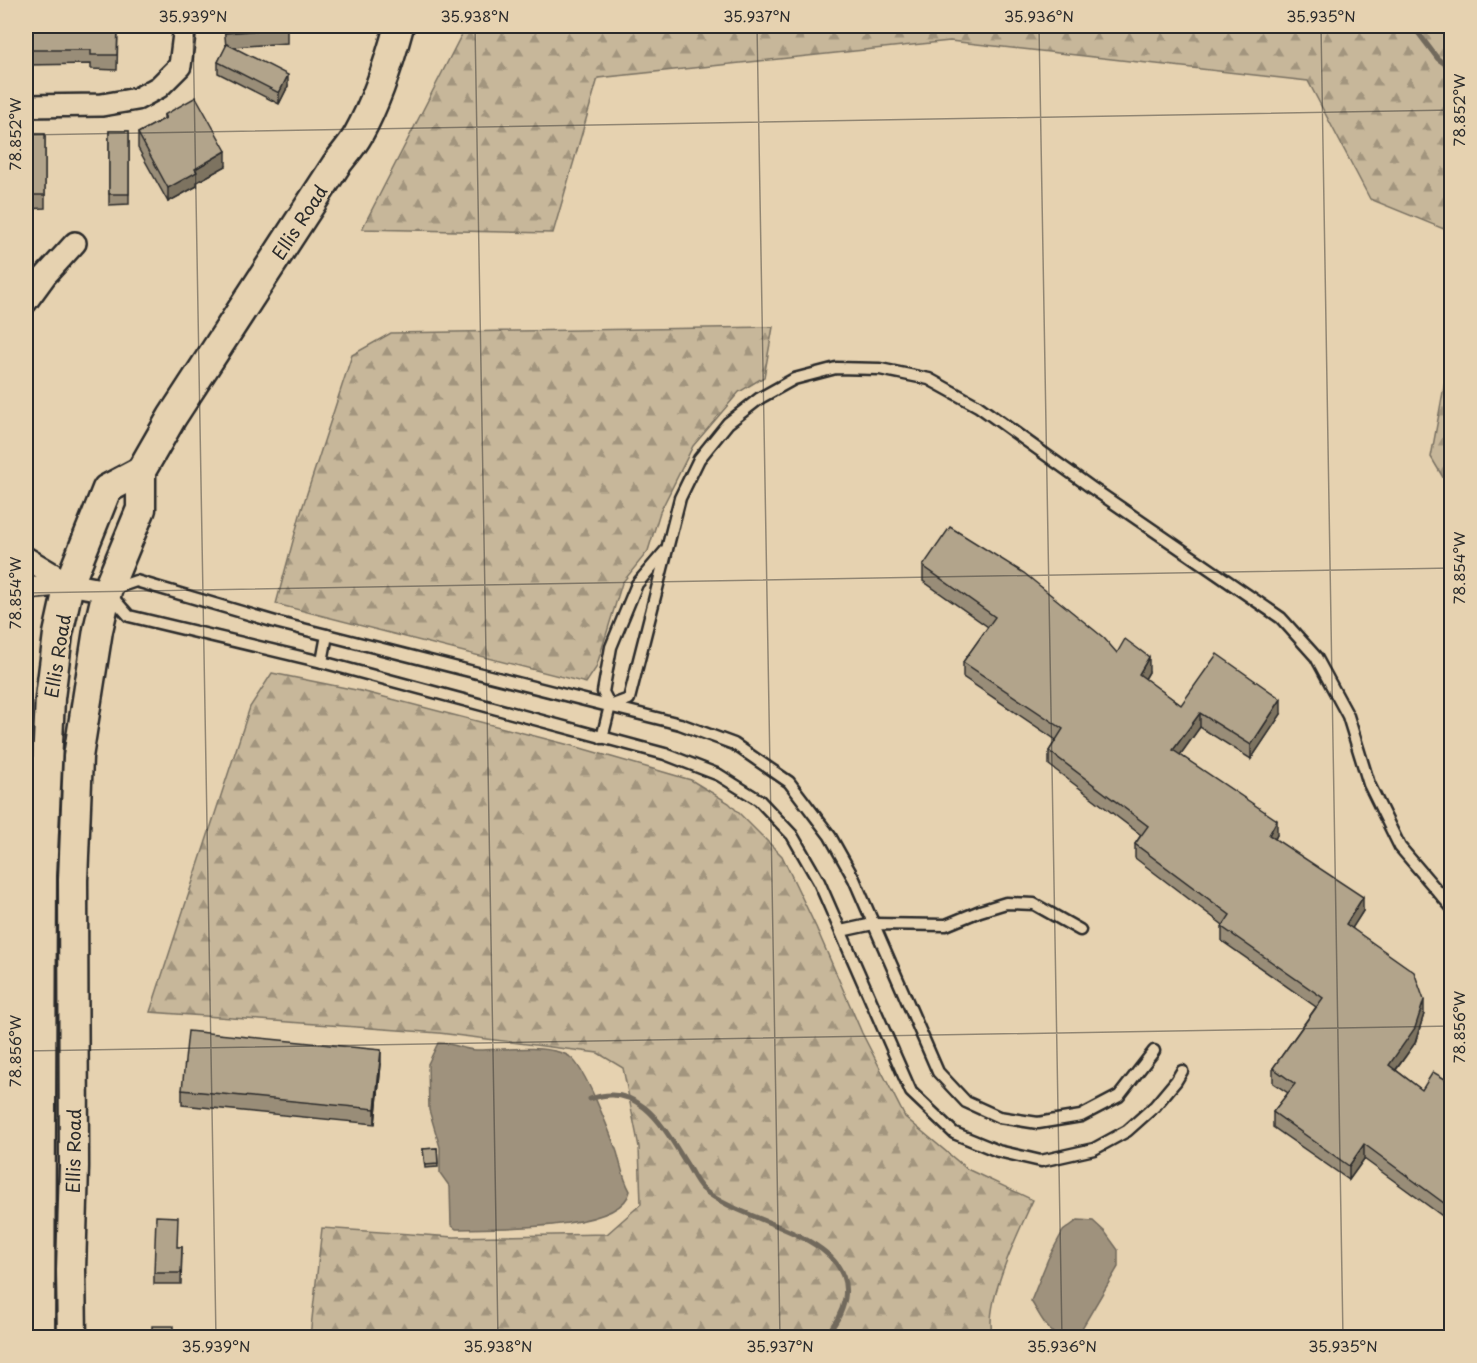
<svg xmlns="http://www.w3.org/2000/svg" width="1477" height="1363" font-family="'Playpen Sans',sans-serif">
<defs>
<pattern id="forest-firs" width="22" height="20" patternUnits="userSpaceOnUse" patternTransform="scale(1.5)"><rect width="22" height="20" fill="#c7b79a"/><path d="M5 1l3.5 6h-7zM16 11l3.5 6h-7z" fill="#a2957e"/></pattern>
</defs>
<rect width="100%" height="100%" fill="#e6d2b0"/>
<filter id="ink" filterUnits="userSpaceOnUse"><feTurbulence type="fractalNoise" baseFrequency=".0167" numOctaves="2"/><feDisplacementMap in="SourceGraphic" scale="12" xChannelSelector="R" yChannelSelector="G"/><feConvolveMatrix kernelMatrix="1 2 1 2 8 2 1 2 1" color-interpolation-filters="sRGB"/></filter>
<g filter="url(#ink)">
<!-- forest -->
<g fill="url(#forest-firs)" stroke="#797162" stroke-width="1.5">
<path d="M 466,26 L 1451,26 L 1451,232 L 1370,199 L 1308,81 L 950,41 L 598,78 L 553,233 L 362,229 Z"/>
<path d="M 773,327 L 764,377 L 739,392 L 693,446 L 660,512 L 648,551 L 622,583 L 596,668 L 586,683 L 276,604 L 300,515 L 352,355 L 391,333 Z"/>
<path d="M 1451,349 L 1452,491 L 1451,491 L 1431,457 Z"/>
<path d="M 272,673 L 361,691 L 577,747 L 691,780 L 729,803 L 782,856 L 816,927 L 862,1033 L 905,1117 L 967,1169 L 1033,1200 C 1019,1231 982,1306 993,1337 L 310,1337 L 322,1228 L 454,1237 L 607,1234 L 641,1204 L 639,1147 L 623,1068 L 598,1053 L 439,1033 L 150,1012 L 250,707 Z"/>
</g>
<!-- water -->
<g fill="#9f927d" stroke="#71695c" stroke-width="1.5">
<path d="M 438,1043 C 453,1042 464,1051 478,1050 C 502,1050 539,1045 562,1053 C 565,1054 568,1055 570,1057 C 585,1067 610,1133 617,1152 C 621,1166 623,1179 630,1191 C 622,1232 491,1228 456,1229 L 451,1225 L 450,1187 L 440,1173 L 440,1147 L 429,1110 L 428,1064 Z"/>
<path d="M 1078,1220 L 1093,1221 L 1105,1232 L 1118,1250 L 1118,1267 L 1078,1335 C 1052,1347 1042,1318 1031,1301 L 1048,1259 L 1063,1231 Z"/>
</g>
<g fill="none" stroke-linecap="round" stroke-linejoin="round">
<!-- stream -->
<g stroke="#71695c" stroke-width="5">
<path d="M 1413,26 L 1438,59 L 1452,69"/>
<path d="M 590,1099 C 641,1080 665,1130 688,1166 C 692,1173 697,1184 703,1189 C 740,1223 855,1234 845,1298 C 842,1314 835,1326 823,1338"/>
</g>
<defs>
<g id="service">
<path d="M 322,662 L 327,635"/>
<path d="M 610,706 L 629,699 L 680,498 L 699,459 L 728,423 L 760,398 L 794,379 L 836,368 L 880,369 L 929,379 L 978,406 L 1092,488 L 1281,618 L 1316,657 L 1348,716 L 1369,784 L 1400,847 L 1452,908"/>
<path d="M 602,738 L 610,706 L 603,692 L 611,647 L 637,584 L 666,550"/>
<path d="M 841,931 L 873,924 L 946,925 L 980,911 L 1006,903 L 1034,904 L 1080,930"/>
<path d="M 1154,1051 L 1119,1096 L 1081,1116 L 1038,1123 L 999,1117 L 966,1102 L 938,1072 L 854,879 L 830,836 L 789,782 L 734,744 L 680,724 L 279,623 L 136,581 L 107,591 L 129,616 L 322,662 L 665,754 L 719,775 L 759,800 L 792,835 L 819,882 L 911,1092 L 954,1133 L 998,1151 L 1041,1161 L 1094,1149 L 1127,1131 L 1155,1106 L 1176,1081 L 1182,1071"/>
</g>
<g id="minor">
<path d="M 26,106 L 102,105 L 137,99 L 159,87 L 180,66 L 185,26"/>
<path d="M 26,302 L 45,276 L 75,243"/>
<path d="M 26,558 L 69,584"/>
<path d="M 26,588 L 69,584 L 107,591"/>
</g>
<g id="secondary">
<path d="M 40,1338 L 42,875 L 50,698 L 58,634 L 69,584 L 107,489 L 141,471"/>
<path d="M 72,1338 L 71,1270 L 74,1166 L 73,880 L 78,757 L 98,630 L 107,591 L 141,509 L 141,471 L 172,417 L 336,165 C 343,155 352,146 358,135 C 377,101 389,63 399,26"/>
</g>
</defs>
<!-- service casing -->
<use href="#service" stroke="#2b2b2b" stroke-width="15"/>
<!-- minor casing -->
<use href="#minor" stroke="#2b2b2b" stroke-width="26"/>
<!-- secondary casing -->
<use href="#secondary" stroke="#2b2b2b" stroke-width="33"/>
<!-- service -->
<use href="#service" stroke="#e6d2b0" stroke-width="10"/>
<!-- minor -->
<use href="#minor" stroke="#e6d2b0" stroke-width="21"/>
<!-- secondary -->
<use href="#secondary" stroke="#e6d2b0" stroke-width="28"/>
</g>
<!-- wall -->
<g fill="#998d78" stroke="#2b2b2b" stroke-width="1.5">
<path d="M 26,26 L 118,26 L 117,70 L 91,69 L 91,64 L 26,65 L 26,70 Z"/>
<path d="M 224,26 L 287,26 L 287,43 L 233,47 L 288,86 L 279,104 L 218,73 L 218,62 L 226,47 Z"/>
<path d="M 164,115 L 226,166 L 197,182 L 197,186 L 168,202 L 138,148 L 138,133 L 164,119 Z"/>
<path d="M 109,131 L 129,131 L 129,204 L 109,205 Z"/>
<path d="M 26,134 L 45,134 L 45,208 L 26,209 Z"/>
<path d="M 923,566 L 1117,653 L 1149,672 L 1145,679 L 1181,705 L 1281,714 L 1251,759 L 1200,727 L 1180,755 L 1277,835 L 1275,839 L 1363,911 L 1352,928 L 1424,1014 L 1415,1043 L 1396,1070 L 1422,1090 L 1452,1083 L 1452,1223 L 1364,1159 L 1349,1180 L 1273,1127 L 1273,1112 L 1288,1093 L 1273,1083 L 1273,1068 L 1316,1007 L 1222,941 L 1222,927 L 1223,925 L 1135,858 L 1135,844 L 1141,835 L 1049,765 L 1049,751 L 1056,740 L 963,677 L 963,662 L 988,627 L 923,581 Z"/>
<path d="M 381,1064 L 375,1124 L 182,1105 L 182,1090 Z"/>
<path d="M 437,1148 L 438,1167 L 425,1168 L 423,1149 Z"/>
<path d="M 177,1247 L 182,1247 L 181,1284 L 154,1284 L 154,1273 Z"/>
</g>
<!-- shaded-wall -->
<g fill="#7d7361" stroke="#2b2b2b" stroke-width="1.5">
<path d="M 288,75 L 288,86 L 279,104 L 279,93 Z"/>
<path d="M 226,151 L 226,166 L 197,182 L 197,186 L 168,202 L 168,188 L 195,169 Z"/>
<path d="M 1149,657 L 1149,672 L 1139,689 L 1139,674 Z"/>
<path d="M 1281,699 L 1281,714 L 1251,759 L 1251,745 Z"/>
<path d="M 1200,713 L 1200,727 L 1173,765 L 1173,750 Z"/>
<path d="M 1277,820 L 1277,835 L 1269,849 L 1269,835 Z"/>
<path d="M 1363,897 L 1363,911 L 1346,938 L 1346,924 Z"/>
<path d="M 1424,1000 L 1424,1014 L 1415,1043 L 1389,1079 L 1389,1065 Z"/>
<path d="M 381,1050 L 381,1064 L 375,1124 L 375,1109 Z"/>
<path d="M 1364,1144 L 1364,1159 L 1349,1180 L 1349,1166 Z"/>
</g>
<!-- building -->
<g fill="#b2a48b" stroke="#2b2b2b" stroke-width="1.5">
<path d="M 26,26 L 118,26 L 117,55 L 91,55 L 91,50 L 26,50 L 26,55 Z"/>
<path d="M 225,26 L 287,26 L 287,28 L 226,33 Z"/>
<path d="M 227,44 L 288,75 L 279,93 L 218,62 Z"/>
<path d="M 196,97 L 226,151 L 195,169 L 197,172 L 168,188 L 138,133 L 166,118 L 164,115 Z"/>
<rect x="109" y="131" width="20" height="63"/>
<rect x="26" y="134" width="19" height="61"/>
<path d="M 950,527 L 1024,573 L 1104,638 L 1117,653 L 1125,639 L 1149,657 L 1139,674 L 1181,705 L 1217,654 L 1281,699 L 1251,745 L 1200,713 L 1173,750 L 1277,820 L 1269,835 L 1363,897 L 1346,924 L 1414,972 L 1424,1000 L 1415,1028 L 1389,1065 L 1422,1090 L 1433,1072 L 1452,1083 L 1452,1209 L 1364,1144 L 1349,1166 L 1273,1112 L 1295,1084 L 1273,1068 L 1323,998 L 1222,927 L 1230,915 L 1135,844 L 1148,826 L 1049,751 L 1063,729 L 963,662 L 995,617 L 923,566 Z"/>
<path d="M 188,1031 L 381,1050 L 375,1109 L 182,1090 Z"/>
<path d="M 437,1148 L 438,1164 L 425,1165 L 423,1149 Z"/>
<path d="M 156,1216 L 178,1217 L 177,1247 L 182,1247 L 181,1273 L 154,1273 Z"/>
<path d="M 152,1326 L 173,1326 L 173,1337 L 175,1338 L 152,1338 Z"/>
</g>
</g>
<!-- ticks -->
<path fill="none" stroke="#2b2b2b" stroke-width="1.5" stroke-opacity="0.45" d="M 193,26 L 216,1338M 475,26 L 498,1338M 757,26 L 780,1338M 1039,26 L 1062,1338M 1321,26 L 1343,1338M 26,135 L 1452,110M 26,593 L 1452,568M 26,1051 L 1452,1026"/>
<g text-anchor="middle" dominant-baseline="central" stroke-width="6" stroke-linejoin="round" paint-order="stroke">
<!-- street labels -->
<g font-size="18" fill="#2b2b2b" stroke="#e6d2b0">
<text transform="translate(299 222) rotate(-57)">Ellis Road</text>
<text transform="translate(57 656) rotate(-81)">Ellis Road</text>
<text transform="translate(73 1151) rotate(-89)">Ellis Road</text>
</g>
</g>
<!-- margin -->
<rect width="1477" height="1363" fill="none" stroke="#e6d2b0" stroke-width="66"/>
<rect x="33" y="33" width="1411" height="1297" fill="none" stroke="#2b2b2b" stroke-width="2"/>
<g font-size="15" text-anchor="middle" fill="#2b2b2b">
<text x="193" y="22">35.939°N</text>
<text x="475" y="22">35.938°N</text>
<text x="757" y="22">35.937°N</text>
<text x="1039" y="22">35.936°N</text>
<text x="1321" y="22">35.935°N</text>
<text transform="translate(1460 110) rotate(-90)" y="5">78.852°W</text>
<text transform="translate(16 134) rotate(-90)" y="5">78.852°W</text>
<text transform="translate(1460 568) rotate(-90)" y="5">78.854°W</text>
<text transform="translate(16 593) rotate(-90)" y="5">78.854°W</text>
<text transform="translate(1460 1027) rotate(-90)" y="5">78.856°W</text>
<text transform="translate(16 1051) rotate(-90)" y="5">78.856°W</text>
<text x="216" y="1352">35.939°N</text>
<text x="498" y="1352">35.938°N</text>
<text x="780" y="1352">35.937°N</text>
<text x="1062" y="1352">35.936°N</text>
<text x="1343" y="1352">35.935°N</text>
</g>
</svg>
